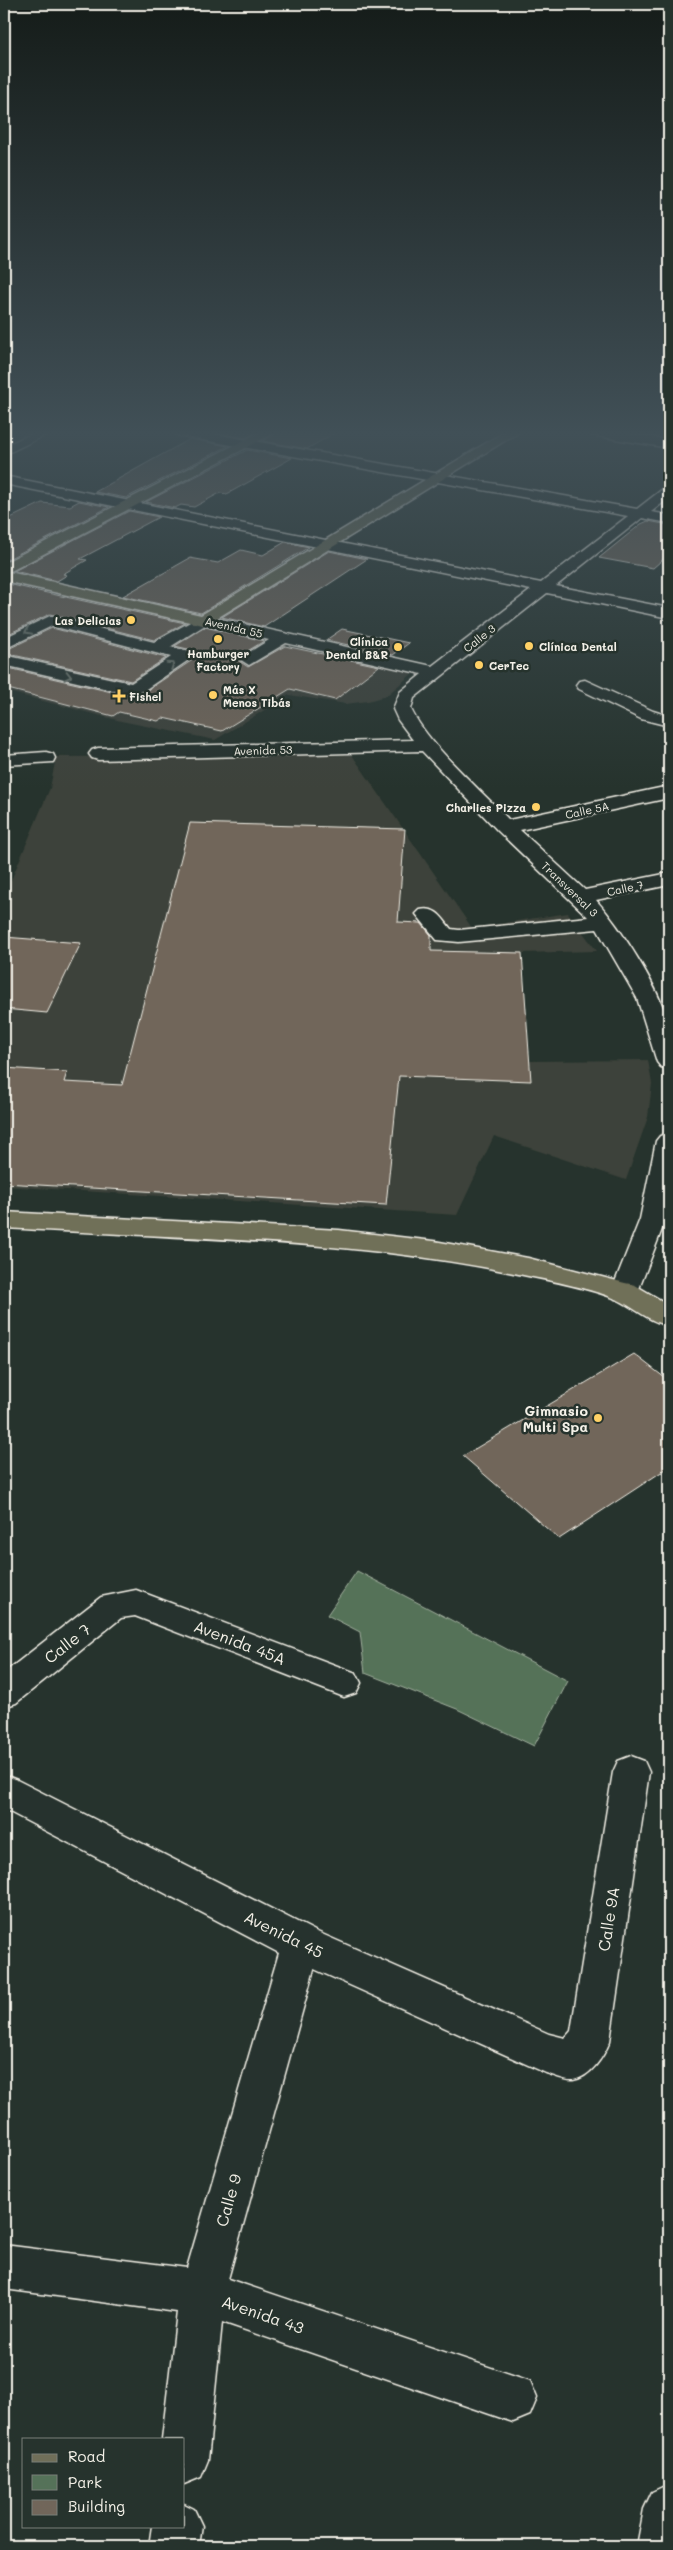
<svg xmlns="http://www.w3.org/2000/svg" width="673" height="2550" font-family="Mali,sans-serif">
<rect width="100%" height="100%" fill="#26332d"/>
<filter id="ink" filterUnits="userSpaceOnUse"><feTurbulence type="fractalNoise" baseFrequency=".02" numOctaves="2"/><feDisplacementMap in="SourceGraphic" scale="10" xChannelSelector="R" yChannelSelector="G"/><feConvolveMatrix kernelMatrix="1 2 1 2 8 2 1 2 1" color-interpolation-filters="sRGB"/></filter>
<g filter="url(#ink)">
<!-- built -->
<g fill="#3c423a">
<path d="M 26,594 L 65,594 L 413,673 L 386,696 L 368,701 L 346,704 L 289,695 L 215,740 L 121,721 L 4,691 L 4,598 Z"/>
<path d="M 352,755 L 472,928 L 568,913 L 597,951 L 522,953 L 529,1061 L 648,1060 L 652,1084 L 648,1117 L 626,1180 L 494,1136 L 457,1215 L 4,1186 L 4,897 L 50,788 L 56,757 Z"/>
</g>
<!-- green -->
<path fill="#557259" stroke="#a4b2a0" d="M 357,1571 L 568,1681 L 534,1746 L 457,1709 L 365,1673 L 360,1632 L 327,1615 Z"/>
<!-- building -->
<g fill="#71665a" stroke="#f4f1e8">
<path d="M 207,431 L 258,431 L 245,438 Z"/>
<path d="M 280,431 L 338,431 L 307,449 L 263,441 Z"/>
<path d="M 190,439 L 228,446 L 126,498 L 95,492 Z"/>
<path d="M 247,450 L 292,458 L 227,494 L 220,493 L 194,507 L 181,505 L 175,508 L 146,502 Z"/>
<path d="M 79,501 L 109,507 L 4,561 L 4,521 L 42,503 L 70,506 Z"/>
<path d="M 129,511 L 159,517 L 80,559 L 87,560 L 63,574 L 67,575 L 57,581 L 14,571 Z"/>
<path d="M 648,521 L 669,525 L 669,554 L 653,568 L 599,558 L 641,524 Z"/>
<path d="M 285,542 L 309,547 L 201,613 L 123,596 L 190,558 L 218,563 L 241,550 L 263,555 Z"/>
<path d="M 329,551 L 367,559 L 264,627 L 222,617 Z"/>
<path d="M 4,583 L 38,591 L 185,623 L 154,640 L 50,614 L 4,636 Z"/>
<path d="M 205,627 L 264,641 L 241,655 L 239,661 L 248,667 L 285,646 L 379,666 L 335,700 L 290,689 L 222,731 L 163,718 L 158,721 L 119,712 L 113,716 L 4,688 L 4,667 L 129,696 L 143,693 L 191,661 L 194,656 L 192,650 L 175,646 Z"/>
<path d="M 52,628 L 166,658 L 131,681 L 4,653 L 4,651 Z"/>
<path d="M 342,629 L 409,643 L 393,655 L 326,640 Z"/>
<path d="M 190,823 L 405,829 L 398,922 L 421,923 L 431,935 L 431,951 L 522,953 L 531,1081 L 399,1076 L 386,1205 L 4,1183 L 4,1068 L 67,1072 L 64,1082 L 122,1085 Z"/>
<path d="M 4,937 L 81,943 L 47,1013 L 4,1009 Z"/>
<path d="M 634,1354 L 669,1381 L 669,1467 L 559,1539 L 463,1456 Z"/>
</g>
<g fill="none" stroke-linecap="round" stroke-linejoin="round">
<defs>
<g id="minor">
<path d="M 38,431 L 54,431 L 4,455 L 4,446 Z"/>
<path d="M 170,431 L 197,431 L 637,509 L 664,488 L 669,487 L 669,498 L 651,512 L 669,515 L 669,523 L 642,518 L 556,586 L 669,608 L 669,618 L 547,593 L 414,698 L 411,709 C 427,744 482,791 509,820 L 669,786 L 669,798 L 520,830 L 585,890 L 669,873 L 669,885 L 596,900 C 620,927 662,991 669,1027 C 672,1040 669,1056 669,1069 L 661,1067 L 657,1062 L 637,998 L 597,929 L 459,942 L 437,940 L 416,914 L 420,910 C 436,906 442,918 451,929 L 459,930 L 588,917 L 498,831 L 422,751 L 98,760 L 92,758 L 89,754 L 92,750 L 98,748 L 413,740 L 398,720 L 393,709 L 400,692 L 422,674 L 286,643 L 249,665 L 241,660 L 243,656 L 269,640 L 205,625 L 170,647 L 190,651 L 192,655 L 190,659 L 143,691 L 129,694 L 4,665 L 4,655 L 131,683 L 171,657 L 52,626 L 4,649 L 4,638 L 50,616 L 154,642 L 203,615 L 432,666 L 531,590 L 4,484 L 4,476 L 541,583 L 628,516 L 176,435 Z"/>
<path d="M 585,431 L 614,431 L 669,440 L 669,448 L 591,435 Z"/>
<path d="M 585,680 L 653,711 L 669,716 L 669,726 L 641,719 L 579,689 L 576,685 L 579,681 Z"/>
<path d="M 46,752 L 53,754 L 55,758 L 53,762 L 4,765 L 4,755 Z"/>
<path d="M 669,1133 L 669,1204 L 666,1219 L 635,1299 L 625,1301 L 615,1299 L 611,1292 L 640,1219 L 656,1141 L 660,1136 Z"/>
<path d="M 136,1590 L 356,1673 L 361,1683 L 356,1693 L 344,1697 L 135,1616 L 121,1618 L 16,1703 L 4,1707 L 4,1673 L 101,1597 Z"/>
<path d="M 631,1756 L 644,1761 L 649,1772 L 610,2041 C 604,2056 591,2077 573,2080 C 566,2081 553,2075 546,2073 L 314,1969 L 228,2279 L 530,2381 L 537,2398 L 530,2415 L 513,2422 L 222,2322 L 208,2460 L 201,2477 L 184,2484 L 184,2439 L 162,2439 L 177,2312 L 4,2289 L 4,2245 L 187,2268 L 279,1953 L 4,1809 L 4,1775 L 17,1780 L 315,1931 L 549,2034 L 565,2038 L 571,2031 L 613,1772 L 618,1761 Z"/>
<path d="M 669,2484 L 669,2546 L 637,2546 L 644,2509 L 652,2492 Z"/>
<path d="M 184,2504 L 194,2509 L 202,2526 L 199,2546 L 149,2546 L 152,2526 L 184,2526 Z"/>
</g>
<g id="major">
<path d="M 262,431 L 278,431 L 9,572 L 201,615 L 506,431 L 521,431 L 209,623 L 203,625 L 4,581 L 4,563 Z"/>
<path d="M 4,1212 L 339,1230 L 434,1241 L 528,1258 L 625,1283 L 635,1285 L 669,1305 L 669,1326 C 649,1322 634,1307 616,1299 C 593,1289 553,1281 528,1276 C 358,1239 177,1238 4,1228 Z"/>
</g>
</defs>
<!-- minor casing -->
<use href="#minor" stroke="#f4f1e8" stroke-width="3"/>
<!-- major casing -->
<use href="#major" stroke="#f4f1e8" stroke-width="3"/>
<!-- minor -->
<use href="#minor" fill="#26332d" fill-rule="evenodd"/>
<!-- major -->
<use href="#major" fill="#706f59" fill-rule="evenodd"/>
</g>
<!-- one-way arrows -->
<defs><path id="oneway-chevron" d="M-2-3.5L2.5 0L-2 3.5" fill="none" stroke-width="1.6" stroke-linecap="round" stroke-linejoin="round" transform="scale(1.25)"/></defs>
<g stroke="#6e766e">
<use href="#oneway-chevron" transform="translate(28 631) rotate(153)"/>
<use href="#oneway-chevron" transform="translate(171 665) rotate(-33)"/>
<use href="#oneway-chevron" transform="translate(68 676) rotate(14)"/>
</g>
</g>
<!-- sky -->
<linearGradient id="sky" x2="0" y2="1"><stop stop-color="#151c19"/><stop offset="0.55" stop-color="#415057"/><stop offset="1" stop-color="#415057" stop-opacity="0"/></linearGradient>
<rect width="673" height="788" fill="url(#sky)"/>
<!-- markers -->
<g fill="#ffd166" stroke="#26332d" stroke-width="2">
<circle cx="131" cy="620" r="5"/>
<circle cx="218" cy="639" r="5"/>
<circle cx="529" cy="646" r="5"/>
<circle cx="398" cy="647" r="5"/>
<circle cx="479" cy="665" r="5"/>
<circle cx="213" cy="695" r="5"/>
<path d="M116.5 688.5h5v5h5v5h-5v5h-5v-5h-5v-5h5z"/>
<circle cx="536" cy="807" r="5"/>
<circle cx="598" cy="1418" r="5"/>
</g>
<g text-anchor="middle" dominant-baseline="central" stroke-width="5" stroke-linejoin="round" paint-order="stroke">
<!-- far-poi labels -->
<g font-size="11" font-weight="bold" fill="#f4f1e8" stroke="#26332d" text-anchor="start">
<text x="121" y="620" text-anchor="end">Las Delicias</text>
<text x="388" y="641" text-anchor="end">Clínica<tspan x="388" dy="13">Dental B&amp;R</tspan></text>
<text x="539" y="646">Clínica Dental</text>
<text x="218" y="653" text-anchor="middle">Hamburger<tspan x="218" dy="13">Factory</tspan></text>
<text x="489" y="665">CerTec</text>
<text x="223" y="689">Más X<tspan x="223" dy="13">Menos Tibás</tspan></text>
<text x="129" y="696">Fishel</text>
<text x="526" y="807" text-anchor="end">Charlies Pizza</text>
</g>
<!-- far-street labels -->
<g font-size="11" fill="#f4f1e8" stroke="#26332d">
<text transform="translate(234 627) rotate(13)">Avenida 55</text>
<text transform="translate(479 638) rotate(-38)">Calle 3</text>
<text transform="translate(263 750) rotate(-2)">Avenida 53</text>
<text transform="translate(587 810) rotate(-12)">Calle 5A</text>
<text transform="translate(625 888) rotate(-12)">Calle 7</text>
<text transform="translate(570 889) rotate(44)">Transversal 3</text>
</g>
<!-- poi labels -->
<g font-size="14" font-weight="bold" fill="#f4f1e8" stroke="#26332d" text-anchor="end">
<text x="588" y="1410">Gimnasio<tspan x="588" dy="16">Multi Spa</tspan></text>
</g>
<!-- near-street labels -->
<g font-size="16" fill="#f4f1e8" stroke="#26332d">
<text transform="translate(240 1642) rotate(21)">Avenida 45A</text>
<text transform="translate(67 1643) rotate(-38)">Calle 7</text>
<text transform="translate(608 1919) rotate(-81)">Calle 9A</text>
<text transform="translate(284 1934) rotate(26)">Avenida 45</text>
<text transform="translate(228 2200) rotate(-74)">Calle 9</text>
<text transform="translate(263 2314) rotate(19)">Avenida 43</text>
</g>
</g>
<!-- margin -->
<rect width="673" height="2550" fill="none" stroke="#26332d" stroke-width="20"/>
<rect x="10" y="10" width="653" height="2530" fill="none" stroke="#f4f1e8" stroke-width="2" filter="url(#ink)"/>
<!-- legend -->
<rect x="22" y="2438" width="162" height="90" fill="#26332d" stroke="#787f78"/>
<rect x="32" y="2454" width="25" height="8" fill="#706f59" stroke="#787f78"/>
<text x="68" y="2462" font-size="15" fill="#f4f1e8">Road</text>
<rect x="32" y="2475" width="25" height="15" fill="#557259" stroke="#787f78"/>
<text x="68" y="2488" font-size="15" fill="#f4f1e8">Park</text>
<rect x="32" y="2500" width="25" height="15" fill="#71665a" stroke="#787f78"/>
<text x="68" y="2512" font-size="15" fill="#f4f1e8">Building</text>
</svg>
